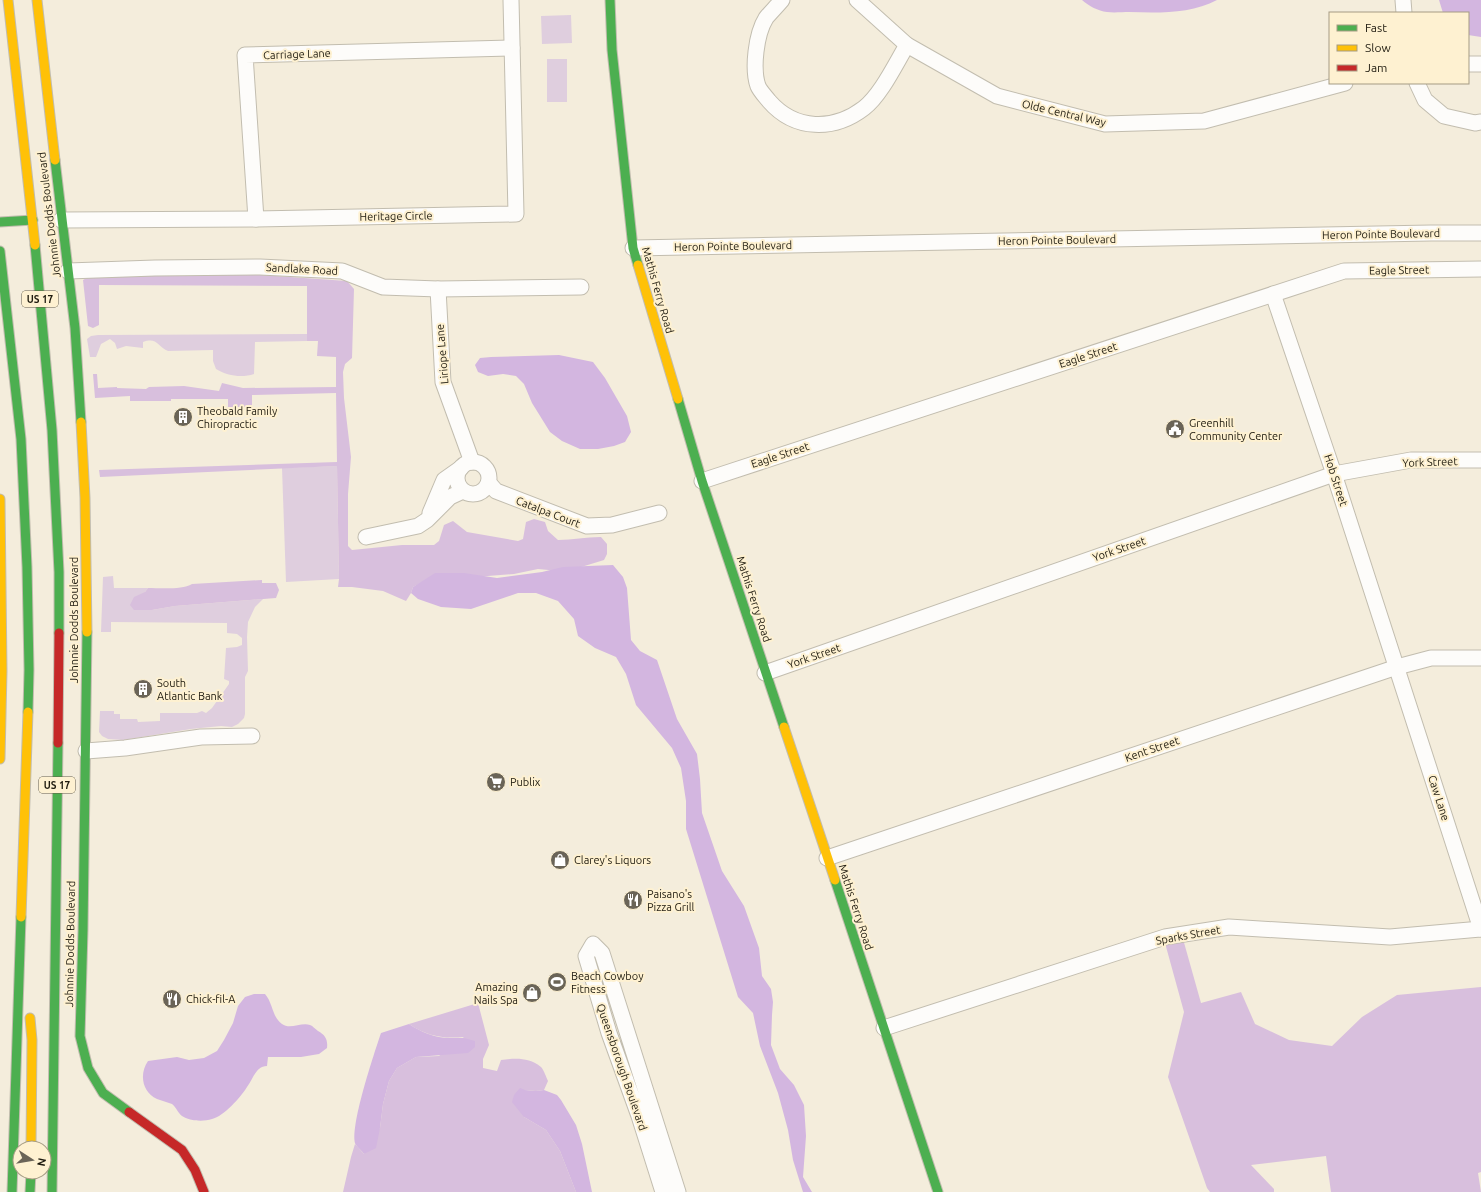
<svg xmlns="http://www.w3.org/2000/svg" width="1481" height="1192" font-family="Ubuntu,sans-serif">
<rect width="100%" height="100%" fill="#f4eddc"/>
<!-- green -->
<g fill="#dfcede">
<path d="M 571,15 L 572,43 L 542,44 L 541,16 Z"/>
<rect x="547" y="59" width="20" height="43"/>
<path d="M 307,334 L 307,341 L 255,342 L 254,374 C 242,378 227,376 216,369 L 213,361 L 213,350 L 168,351 C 157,346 157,337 143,342 L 143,348 L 126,346 L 117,349 L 115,343 L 110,339 L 101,344 L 96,357 L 90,357 L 87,339 L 91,336 L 98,335 Z"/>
<path d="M 337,466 L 339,579 L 286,582 L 282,468 Z"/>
<path d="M 113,576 L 114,588 L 148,588 L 145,592 L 152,610 L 175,606 L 263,599 L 255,607 L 248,622 L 247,637 L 248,671 L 245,677 L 245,714 L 244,718 L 238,724 L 232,727 L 221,726 L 191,729 L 123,740 L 108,739 L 102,736 L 99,732 L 100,711 L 114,711 L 114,714 L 120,714 L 120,719 L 137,719 L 138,722 L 160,721 L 160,713 L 197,713 L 202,711 L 206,713 L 212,708 L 229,684 L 229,681 L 224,679 L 226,648 L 237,647 L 242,645 L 242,638 L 237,634 L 227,633 L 227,623 L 111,622 L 111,632 L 101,632 L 103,577 Z"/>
</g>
<!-- forest -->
<g fill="#d8bfdd">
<path d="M 247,274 L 347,281 L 354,289 L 352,358 L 345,364 L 343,372 L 344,398 L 351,457 L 348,494 L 348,546 L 352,550 L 402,545 L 434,545 L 439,541 L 444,525 L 453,521 L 467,532 L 518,541 L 523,539 L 526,522 L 534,519 L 545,522 L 548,531 L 558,540 C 573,540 585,537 601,537 L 607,544 L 607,554 L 604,560 L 578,568 L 559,571 L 538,569 L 514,574 L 424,581 L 413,587 L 411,593 L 406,601 L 383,591 L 352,587 L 338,587 L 339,579 L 337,466 L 100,477 L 99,470 L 337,462 L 336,393 L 252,395 L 252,407 L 228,407 L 228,399 L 171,399 L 171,401 L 130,401 L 130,396 L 95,398 L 93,374 L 97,374 L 98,388 L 117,387 L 117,388 L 146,389 L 149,387 L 184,386 L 219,391 L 222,383 L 243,388 L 336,387 L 336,357 L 317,356 L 318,341 L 307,341 L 307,286 L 99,285 L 99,325 L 93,328 L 88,326 L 83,280 L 90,276 Z"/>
<path d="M 262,580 L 262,583 L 276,583 L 279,590 L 276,598 L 175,606 L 152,610 L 134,610 L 130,605 L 134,597 L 145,592 L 148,588 C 160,588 182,590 192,584 Z"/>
<path d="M 1183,939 L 1201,1003 L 1241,992 L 1255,1024 L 1289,1040 L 1332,1046 L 1362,1017 L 1397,995 L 1481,987 L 1481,1172 L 1478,1173 L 1481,1192 L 1331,1192 L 1326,1156 L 1251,1165 L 1274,1189 L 1274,1192 L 1210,1192 L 1207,1188 L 1168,1077 L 1184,1012 L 1165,943 Z"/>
<path d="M 478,1003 L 489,1045 L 483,1059 L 483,1068 L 497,1071 L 501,1060 C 515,1058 529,1057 541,1067 C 544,1070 546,1077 548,1081 L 544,1090 L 536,1091 L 525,1090 L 524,1117 L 546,1130 L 560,1151 L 576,1192 L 343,1192 L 351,1157 L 355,1144 L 364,1154 L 380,1128 L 383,1104 L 389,1081 L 397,1068 L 416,1057 L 439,1056 L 464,1037 C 442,1039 427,1036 409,1024 Z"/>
</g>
<!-- water -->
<g fill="#d3b6e0">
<path d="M 1082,0 L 1217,0 C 1191,14 1158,13 1129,12 C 1122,12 1114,13 1107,12 C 1098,11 1089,6 1082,0 Z"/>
<path d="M 1439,0 L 1481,0 L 1481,37 L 1468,35 L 1468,13 L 1443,13 Z"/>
<path d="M 559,355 L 593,362 L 605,378 L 627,416 L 631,432 L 625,442 L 614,446 L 598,449 L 580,449 L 562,441 L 550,432 L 532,403 L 524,384 L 516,376 L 503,374 L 488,376 L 478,372 L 475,365 L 480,358 L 491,357 Z"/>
<path d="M 613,565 L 623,577 L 627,588 L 631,640 L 640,651 L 657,660 L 677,719 L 697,754 L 700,779 L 702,813 L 722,871 L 744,906 L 759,948 L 762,976 L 771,989 L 773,1002 L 772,1015 L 771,1045 L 780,1069 L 794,1085 L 804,1105 L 806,1136 L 803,1177 L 812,1192 L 803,1192 L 793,1160 L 788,1130 L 778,1093 L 760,1046 L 753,1013 L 738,997 L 686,829 L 686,801 L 681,768 L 672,748 L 636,705 L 626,674 L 616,657 L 595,648 L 578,636 L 574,619 L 558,601 L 536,593 L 518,593 L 471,609 L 441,607 L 418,599 L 411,593 L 413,587 L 435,573 L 464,573 L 497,578 L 542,572 L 563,567 Z"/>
<path d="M 254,994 L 265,994 C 273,1003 272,1017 282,1024 C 290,1030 301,1022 310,1025 C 313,1026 315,1029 318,1031 C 325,1035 328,1039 327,1048 L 319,1054 L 301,1057 L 268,1057 L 267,1066 C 256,1066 253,1079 247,1087 C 240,1098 224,1116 212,1119 C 203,1122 189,1121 182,1116 C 178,1113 176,1107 172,1104 C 167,1102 162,1101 157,1099 C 142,1092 139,1074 148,1061 L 177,1057 L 189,1060 L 204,1058 L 217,1051 L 224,1040 L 233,1023 L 238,1006 L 245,997 Z"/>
<path d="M 409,1024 C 421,1032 435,1038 450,1038 C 462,1038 463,1037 475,1041 L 475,1047 L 468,1053 L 416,1057 L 397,1068 L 389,1081 L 383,1104 L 380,1128 L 376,1148 L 364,1154 C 362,1151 358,1148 356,1145 C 348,1131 375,1051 381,1033 Z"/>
<path d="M 520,1088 L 525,1090 L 536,1091 L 544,1090 L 557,1095 L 561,1100 L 576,1125 L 582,1144 L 592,1192 L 576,1192 L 560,1151 L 546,1130 L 524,1117 L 512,1102 L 514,1095 Z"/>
</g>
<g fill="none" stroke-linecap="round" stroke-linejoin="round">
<defs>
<g id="street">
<path d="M 782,0 C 777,6 771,12 766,18 C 756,34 752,69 758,86 C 760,91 766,97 769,101 C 795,131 834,131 864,108 C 881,95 896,63 907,45"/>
<path d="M 857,0 L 907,45 L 997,96 L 1105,124 L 1204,121 L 1345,83"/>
<path d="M 1403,0 L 1404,13"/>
<path d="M 1468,64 L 1481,64"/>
<path d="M 1417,83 L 1425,100 L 1444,116 L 1475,123 L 1481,122"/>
<path d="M 256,219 L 245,55 L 512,48"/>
<path d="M 61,220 L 256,219 L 516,214 L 511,0"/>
<path d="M 633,248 L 1431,233 L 1481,233"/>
<path d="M 68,271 L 155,268 L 260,267 L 342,271 L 383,287 L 438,289 L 581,287"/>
<path d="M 438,289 L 443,382 L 472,462"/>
<path d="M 1273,294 L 1334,474 L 1481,929"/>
<circle cx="473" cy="478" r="16"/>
<path d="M 702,481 L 1344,271 L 1481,269"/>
<path d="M 489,483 L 496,491 L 587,526 L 612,525 L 659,513"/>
<path d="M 430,513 L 444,480 L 461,468"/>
<path d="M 366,537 L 418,526 L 427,520 L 450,497 L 463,491"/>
<path d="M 765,673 L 1334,474 L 1411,460 L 1481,460"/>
<path d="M 86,751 L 125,748 L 201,737 L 252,736"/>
<path d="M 827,858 L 1397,667 L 1431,658 L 1481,658"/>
<path d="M 884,1028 L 1165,937 L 1229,927 L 1390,937 L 1481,929"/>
<path d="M 663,1192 L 639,1116 L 609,1033 L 586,956 L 593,944 L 602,953 L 678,1192"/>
</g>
<g id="fast">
<path d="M 610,0 L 612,50 L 633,248 L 638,265"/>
<path d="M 55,160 L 75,328 L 81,422"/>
<path d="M 0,222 L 33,220"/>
<path d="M 35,245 L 52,430 L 59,572 L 59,633"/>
<path d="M 0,251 L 21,439 L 27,567 L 29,670 L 28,712"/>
<path d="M 678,399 L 702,481 L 784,727"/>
<path d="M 87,632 L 83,930 L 80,1036 L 88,1068 L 103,1093 L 129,1112"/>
<path d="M 835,880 L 938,1192"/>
<path d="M 12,1192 L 21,917"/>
<path d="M 30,1192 L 31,1172"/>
<path d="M 52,1192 L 58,743"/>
</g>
<g id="slow">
<path d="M 8,0 L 35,245"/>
<path d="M 37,0 L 55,160"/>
<path d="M 638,265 L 678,399"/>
<path d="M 81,422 L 85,498 L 87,632"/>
<path d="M 0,499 L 2,671 L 0,759"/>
<path d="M 784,727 L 835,880"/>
<path d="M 21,917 L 28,712"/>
<path d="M 30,1018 L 32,1040 L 31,1148"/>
</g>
<g id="jam">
<path d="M 58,743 L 59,633"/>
<path d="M 129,1112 L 182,1150 L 195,1170 L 204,1192"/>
</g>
</defs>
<!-- street casing -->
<use href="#street" stroke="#c2bdaf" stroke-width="17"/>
<!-- fast casing -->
<use href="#fast" stroke="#c2bdaf" stroke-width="11"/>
<!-- slow casing -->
<use href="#slow" stroke="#c2bdaf" stroke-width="11"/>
<!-- jam casing -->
<use href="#jam" stroke="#c2bdaf" stroke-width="11"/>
<!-- street -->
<use href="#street" stroke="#fdfcfa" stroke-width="15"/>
<!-- fast -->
<use href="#fast" stroke="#4caf50" stroke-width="9"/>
<!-- slow -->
<use href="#slow" stroke="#ffc107" stroke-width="9"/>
<!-- jam -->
<use href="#jam" stroke="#c62828" stroke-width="9"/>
</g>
<!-- icons -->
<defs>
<symbol id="building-disc" viewBox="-11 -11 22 22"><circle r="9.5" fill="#6a6457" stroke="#fef1d1"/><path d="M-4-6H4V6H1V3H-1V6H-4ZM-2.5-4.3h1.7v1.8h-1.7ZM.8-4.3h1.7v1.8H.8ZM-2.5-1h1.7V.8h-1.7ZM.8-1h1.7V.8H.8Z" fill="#fff"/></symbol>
<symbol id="civic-disc" viewBox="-11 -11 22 22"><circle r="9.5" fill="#6a6457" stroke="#fef1d1"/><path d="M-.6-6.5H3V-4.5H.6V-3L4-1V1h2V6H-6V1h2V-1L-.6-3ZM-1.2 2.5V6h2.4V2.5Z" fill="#fff"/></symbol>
<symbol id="supermarket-disc" viewBox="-11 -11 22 22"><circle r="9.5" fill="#6a6457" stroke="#fef1d1"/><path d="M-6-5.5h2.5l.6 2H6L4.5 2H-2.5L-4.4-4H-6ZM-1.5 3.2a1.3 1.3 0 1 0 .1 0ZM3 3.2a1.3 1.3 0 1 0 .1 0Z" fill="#fff"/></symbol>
<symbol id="shop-disc" viewBox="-11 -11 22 22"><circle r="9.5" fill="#6a6457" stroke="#fef1d1"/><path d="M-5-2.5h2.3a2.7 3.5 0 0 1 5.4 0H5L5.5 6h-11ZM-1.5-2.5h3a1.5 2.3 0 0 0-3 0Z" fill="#fff"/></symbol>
<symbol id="restaurant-disc" viewBox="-11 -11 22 22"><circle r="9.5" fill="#6a6457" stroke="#fef1d1"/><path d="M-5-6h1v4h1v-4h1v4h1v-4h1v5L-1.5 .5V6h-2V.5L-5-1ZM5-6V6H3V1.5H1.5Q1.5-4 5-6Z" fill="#fff"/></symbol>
<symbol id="stadium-disc" viewBox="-11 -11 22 22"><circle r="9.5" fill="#6a6457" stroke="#fef1d1"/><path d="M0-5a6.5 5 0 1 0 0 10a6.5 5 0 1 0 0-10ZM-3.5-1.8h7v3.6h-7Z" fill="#fff"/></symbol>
</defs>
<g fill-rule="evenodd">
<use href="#building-disc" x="172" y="406" width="22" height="22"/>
<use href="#civic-disc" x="1164" y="418" width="22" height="22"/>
<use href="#building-disc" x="132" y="678" width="22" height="22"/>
<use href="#supermarket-disc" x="485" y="771" width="22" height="22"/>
<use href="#shop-disc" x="549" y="849" width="22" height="22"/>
<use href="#restaurant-disc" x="622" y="889" width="22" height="22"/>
<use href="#stadium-disc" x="546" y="971" width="22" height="22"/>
<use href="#shop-disc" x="521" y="982" width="22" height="22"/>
<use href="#restaurant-disc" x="161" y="988" width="22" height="22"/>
</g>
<g text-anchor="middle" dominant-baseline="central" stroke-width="4" stroke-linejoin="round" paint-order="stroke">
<!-- shield labels -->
<g fill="#fef1d1" stroke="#625b49" stroke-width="1">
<rect x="22" y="291" width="36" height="16" rx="3"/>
<rect x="39" y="777" width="36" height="16" rx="3"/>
</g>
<g font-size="10" font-weight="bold" fill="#1f1b0f">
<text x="40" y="299">US 17</text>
<text x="57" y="785">US 17</text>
</g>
<!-- street labels -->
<g font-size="11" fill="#1f1b0f" stroke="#fef1d1">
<text transform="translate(297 54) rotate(-2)">Carriage Lane</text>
<text transform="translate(1064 113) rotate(13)">Olde Central Way</text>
<text transform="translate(49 215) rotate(-97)">Johnnie Dodds Boulevard</text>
<text transform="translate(396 216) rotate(-1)">Heritage Circle</text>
<text transform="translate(1381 234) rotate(-1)">Heron Pointe Boulevard</text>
<text transform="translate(1057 240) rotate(-1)">Heron Pointe Boulevard</text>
<text transform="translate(733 246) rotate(-1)">Heron Pointe Boulevard</text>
<text transform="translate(302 269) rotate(3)">Sandlake Road</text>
<text transform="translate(1399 270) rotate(-1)">Eagle Street</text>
<text transform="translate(658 290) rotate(74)">Mathis Ferry Road</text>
<text transform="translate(442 354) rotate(-95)">Liriope Lane</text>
<text transform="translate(1088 355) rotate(-18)">Eagle Street</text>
<text transform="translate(780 455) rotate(-18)">Eagle Street</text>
<text transform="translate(1430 462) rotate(-2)">York Street</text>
<text transform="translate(1336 480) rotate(72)">Hob Street</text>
<text transform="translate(548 512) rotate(21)">Catalpa Court</text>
<text transform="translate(1119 549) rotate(-19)">York Street</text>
<text transform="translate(754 599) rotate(72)">Mathis Ferry Road</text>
<text transform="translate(74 620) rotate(-90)">Johnnie Dodds Boulevard</text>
<text transform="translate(814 656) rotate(-19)">York Street</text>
<text transform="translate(1152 749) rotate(-19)">Kent Street</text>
<text transform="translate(1439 798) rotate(72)">Caw Lane</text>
<text transform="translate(856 907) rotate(72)">Mathis Ferry Road</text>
<text transform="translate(1188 935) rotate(-10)">Sparks Street</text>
<text transform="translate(70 944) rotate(-89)">Johnnie Dodds Boulevard</text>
<text transform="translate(622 1067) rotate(71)">Queensborough Boulevard</text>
</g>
<!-- poi labels -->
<g font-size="11" fill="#1f1b0f" stroke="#fef1d1" text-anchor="start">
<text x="197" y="411">Theobald Family<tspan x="197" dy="13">Chiropractic</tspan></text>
<text x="1189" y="423">Greenhill<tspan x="1189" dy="13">Community Center</tspan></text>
<text x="157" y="683">South<tspan x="157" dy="13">Atlantic Bank</tspan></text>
<text x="510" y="782">Publix</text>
<text x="574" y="860">Clarey's Liquors</text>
<text x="647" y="894">Paisano's<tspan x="647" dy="13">Pizza Grill</tspan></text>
<text x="571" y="976">Beach Cowboy<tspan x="571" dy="13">Fitness</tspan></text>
<text x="518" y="987" text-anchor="end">Amazing<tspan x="518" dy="13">Nails Spa</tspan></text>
<text x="186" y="999">Chick-fil-A</text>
</g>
</g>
<!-- legend -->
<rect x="1329" y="12" width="140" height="72" fill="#fef1d1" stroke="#a59b83"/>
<rect x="1337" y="25" width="20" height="6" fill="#4caf50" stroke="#a59b83"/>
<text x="1365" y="32" font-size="12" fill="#1f1b0f">Fast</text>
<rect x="1337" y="45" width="20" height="6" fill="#ffc107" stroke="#a59b83"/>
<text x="1365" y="52" font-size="12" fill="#1f1b0f">Slow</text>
<rect x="1337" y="65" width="20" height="6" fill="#c62828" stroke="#a59b83"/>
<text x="1365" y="72" font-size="12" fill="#1f1b0f">Jam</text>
<!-- north arrow -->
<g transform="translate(32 1160) rotate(102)"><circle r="19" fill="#fef1d1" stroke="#a59b83"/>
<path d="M0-3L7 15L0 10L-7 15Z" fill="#6a6457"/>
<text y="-6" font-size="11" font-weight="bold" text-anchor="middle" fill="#1f1b0f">N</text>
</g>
</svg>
